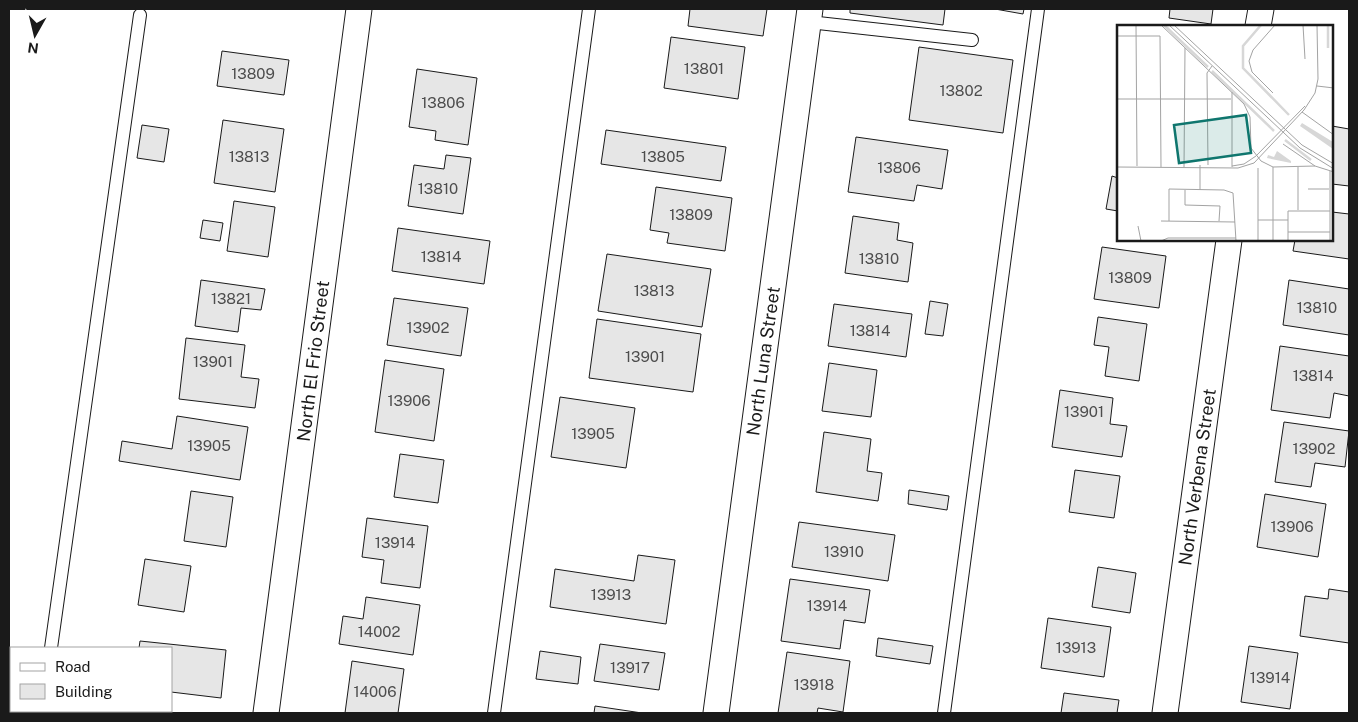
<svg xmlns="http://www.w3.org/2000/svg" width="1358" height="722" font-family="'Public Sans',sans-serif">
<rect width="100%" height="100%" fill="#fff"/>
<!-- building -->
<g fill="#e6e6e6" stroke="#1a1a1a">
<path d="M 690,9 L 767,9 L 763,36 L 688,26 Z"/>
<path d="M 850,9 L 945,9 L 943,25 L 850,13 Z"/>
<path d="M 995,9 L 1024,9 L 1023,14 Z"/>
<path d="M 1170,9 L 1213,9 L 1211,24 L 1169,18 Z"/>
<path d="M 671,37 L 745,47 L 738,99 L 664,88 Z"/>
<path d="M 919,47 L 1013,60 L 1003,133 L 909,120 Z"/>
<path d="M 222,51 L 289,60 L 284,95 L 217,86 Z"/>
<path d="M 417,69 L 477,78 L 468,145 L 435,140 L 436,131 L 409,127 Z"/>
<path d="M 223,120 L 284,129 L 275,192 L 214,183 Z"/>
<path d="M 142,125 L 169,129 L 164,162 L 137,158 Z"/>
<path d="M 1332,126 L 1349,129 L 1349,186 L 1332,184 Z"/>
<path d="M 606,130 L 726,147 L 721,181 L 601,164 Z"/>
<path d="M 856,137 L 948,150 L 942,189 L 917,185 L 914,201 L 848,192 Z"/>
<path d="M 446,155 L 471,158 L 463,214 L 408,206 L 414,165 L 444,169 Z"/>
<path d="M 1112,176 L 1118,178 L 1118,211 L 1106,209 Z"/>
<path d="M 656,187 L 732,198 L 725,251 L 667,243 L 669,233 L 650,230 Z"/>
<path d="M 234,201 L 275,207 L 268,257 L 227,251 Z"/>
<path d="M 1332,212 L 1349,214 L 1349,259 L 1293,251 L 1295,240 L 1332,240 Z"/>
<path d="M 853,216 L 899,223 L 897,240 L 913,243 L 908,282 L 845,273 Z"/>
<path d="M 203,220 L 223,223 L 220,241 L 200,238 Z"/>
<path d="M 398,228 L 490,241 L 484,284 L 392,271 Z"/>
<path d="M 1102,247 L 1166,256 L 1159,308 L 1094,299 Z"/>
<path d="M 607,254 L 711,269 L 702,327 L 598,311 Z"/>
<path d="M 201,280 L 265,289 L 261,310 L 241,308 L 238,332 L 195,326 Z"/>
<path d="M 1289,280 L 1349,289 L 1349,335 L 1283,325 Z"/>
<path d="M 394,298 L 468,308 L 461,356 L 387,345 Z"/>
<path d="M 930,301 L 948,304 L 943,336 L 925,334 Z"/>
<path d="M 834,304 L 912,314 L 906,357 L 828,346 Z"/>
<path d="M 1098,317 L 1147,324 L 1139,381 L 1105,376 L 1109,347 L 1094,345 Z"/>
<path d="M 597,319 L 701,334 L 693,392 L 589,378 Z"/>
<path d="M 186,338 L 245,345 L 241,377 L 259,379 L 255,408 L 179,399 Z"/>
<path d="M 1280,346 L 1349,356 L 1349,396 L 1334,393 L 1330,418 L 1271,410 Z"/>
<path d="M 385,360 L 444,369 L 434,441 L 375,432 Z"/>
<path d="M 829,363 L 877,370 L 871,417 L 822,411 Z"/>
<path d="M 1060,390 L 1113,398 L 1110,424 L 1127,426 L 1122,457 L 1052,447 Z"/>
<path d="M 560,397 L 635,408 L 626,468 L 551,457 Z"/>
<path d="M 177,416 L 248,427 L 240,480 L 119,461 L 122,441 L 172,449 Z"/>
<path d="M 1284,422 L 1349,431 L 1345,467 L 1315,463 L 1311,487 L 1275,482 Z"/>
<path d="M 824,432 L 871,439 L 867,471 L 882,473 L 878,501 L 816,492 Z"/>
<path d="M 400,454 L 444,460 L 438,503 L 394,497 Z"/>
<path d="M 1075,470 L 1120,476 L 1114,518 L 1069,512 Z"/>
<path d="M 909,490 L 949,496 L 947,510 L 908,504 Z"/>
<path d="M 191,491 L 233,497 L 226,547 L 184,541 Z"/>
<path d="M 1265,494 L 1326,504 L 1318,557 L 1257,547 Z"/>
<path d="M 367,518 L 428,526 L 420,588 L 381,583 L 384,560 L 362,557 Z"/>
<path d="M 799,522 L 895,535 L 888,581 L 792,567 Z"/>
<path d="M 638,555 L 675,560 L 666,624 L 550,607 L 555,569 L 634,581 Z"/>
<path d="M 145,559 L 191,566 L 184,612 L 138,605 Z"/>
<path d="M 1098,567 L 1136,573 L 1130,613 L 1092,607 Z"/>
<path d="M 790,579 L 870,590 L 865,623 L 844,620 L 840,649 L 781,641 Z"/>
<path d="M 1329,589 L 1349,592 L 1349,643 L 1300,636 L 1305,596 L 1328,599 Z"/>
<path d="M 366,597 L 420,605 L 413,655 L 339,644 L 343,616 L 363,619 Z"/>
<path d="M 1048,618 L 1111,627 L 1104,677 L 1041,668 Z"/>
<path d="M 878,638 L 933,646 L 930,664 L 876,656 Z"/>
<path d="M 140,641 L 226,650 L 221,698 L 171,692 L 171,648 L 139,648 Z"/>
<path d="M 600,644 L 665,653 L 659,690 L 594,681 Z"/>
<path d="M 1249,646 L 1298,653 L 1290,709 L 1241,702 Z"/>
<path d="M 540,651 L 581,657 L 578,684 L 536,679 Z"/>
<path d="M 787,652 L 850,661 L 843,712 L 818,708 L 817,713 L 778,713 Z"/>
<path d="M 352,661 L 404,669 L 398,713 L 345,713 Z"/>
<path d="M 1064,693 L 1119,700 L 1117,713 L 1061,713 Z"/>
<path d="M 595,706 L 642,713 L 594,713 Z"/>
</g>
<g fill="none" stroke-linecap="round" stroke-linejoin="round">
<defs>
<g id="lane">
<path d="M 809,22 L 972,40"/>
<path d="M 51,648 L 140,15"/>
<path d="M 42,713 L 43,711"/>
<path d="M 494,713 L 589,9"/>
<path d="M 944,713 L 1038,9"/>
</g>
<g id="street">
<path d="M 1258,26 L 1261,9"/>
<path d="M 266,713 L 359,9"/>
<path d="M 716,713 L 810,9"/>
<path d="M 1165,713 L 1229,240"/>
</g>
</defs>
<!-- lane casing -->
<use href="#lane" stroke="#1a1a1a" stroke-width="14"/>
<!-- street casing -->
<use href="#street" stroke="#1a1a1a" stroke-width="27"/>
<!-- lane -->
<use href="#lane" stroke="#fff" stroke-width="12"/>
<!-- street -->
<use href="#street" stroke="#fff" stroke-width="25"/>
</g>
<g text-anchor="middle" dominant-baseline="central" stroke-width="4" stroke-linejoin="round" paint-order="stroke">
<!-- number labels -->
<g font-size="15" fill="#4d4d4d">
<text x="704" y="68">13801</text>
<text x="253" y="73">13809</text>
<text x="961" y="90">13802</text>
<text x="443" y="102">13806</text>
<text x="249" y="156">13813</text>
<text x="663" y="156">13805</text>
<text x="899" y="167">13806</text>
<text x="438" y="188">13810</text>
<text x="691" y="214">13809</text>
<text x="441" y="256">13814</text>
<text x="879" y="258">13810</text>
<text x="1130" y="277">13809</text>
<text x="654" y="290">13813</text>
<text x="231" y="298">13821</text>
<text x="1317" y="307">13810</text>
<text x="428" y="327">13902</text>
<text x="870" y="330">13814</text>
<text x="645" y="356">13901</text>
<text x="213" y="361">13901</text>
<text x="1313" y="375">13814</text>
<text x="409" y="400">13906</text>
<text x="1084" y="411">13901</text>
<text x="593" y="433">13905</text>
<text x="209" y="445">13905</text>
<text x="1314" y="448">13902</text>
<text x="1292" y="526">13906</text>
<text x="395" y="542">13914</text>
<text x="844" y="551">13910</text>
<text x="611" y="594">13913</text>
<text x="827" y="605">13914</text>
<text x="379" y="631">14002</text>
<text x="1076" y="647">13913</text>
<text x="630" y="667">13917</text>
<text x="1270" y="677">13914</text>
<text x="814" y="684">13918</text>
<text x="375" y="691">14006</text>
</g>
<!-- street labels -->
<g font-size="18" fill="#1a1a1a" stroke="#fff">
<text transform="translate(313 361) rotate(-83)">North El Frio Street</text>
<text transform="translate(763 361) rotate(-82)">North Luna Street</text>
<text transform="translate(1197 477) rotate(-82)">North Verbena Street</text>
</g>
</g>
<!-- overview -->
<g transform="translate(1117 25)">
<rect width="216" height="216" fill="#fff"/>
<path d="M 185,98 L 216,117 L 216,124 L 183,101 ZM 160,126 L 174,136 L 174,138 L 150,133 L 151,130 L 157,132 Z" fill="#d7d7d7"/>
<path fill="none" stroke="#d7d7d7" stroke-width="2.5" d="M 47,0 L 91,42M 144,0 L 126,21 L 126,43 L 172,90M 211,23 L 211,0M 95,46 L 157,106M 168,115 L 194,135"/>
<path fill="none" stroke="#a3a3a3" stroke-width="1" d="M 19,0 L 20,141M 44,0 L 127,79 L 133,92 L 134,123 L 144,136 L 156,142 L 198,141M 52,0 L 183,123 L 217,144M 57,0 L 185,120 L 217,139M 186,0 L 188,34M 0,11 L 43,11M 43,11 L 44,142M 200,61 L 217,63M 115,67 L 115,142M 156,68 L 135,47 L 132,36 L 136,25 L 158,0M 0,74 L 114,74M 185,87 L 217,110M 166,119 L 198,141 L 217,147M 91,140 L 90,48 L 95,41M 115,141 L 127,139 L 139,131 L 188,81M 0,142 L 121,143 L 137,138 L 187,85 L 198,68 L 201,54 L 200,0M 67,142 L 68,23M 156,142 L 156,216M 181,142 L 181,185M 141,143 L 141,216M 213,146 L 213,216M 191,164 L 212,164M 68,165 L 68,180 L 103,181 L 102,196M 83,165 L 83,140M 116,168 L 119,216M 141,195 L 171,195M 44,196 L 118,197M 52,196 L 52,164 L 107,165 L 116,168M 21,201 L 24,216M 171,207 L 213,207M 44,216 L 51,213 L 119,213M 171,216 L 171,186 L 213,186"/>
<path fill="#0f766e" fill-opacity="0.15" stroke="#0f766e" stroke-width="2.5" d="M 129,90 L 134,128 L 62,138 L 57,100 Z"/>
<rect width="216" height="216" fill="none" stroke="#1a1a1a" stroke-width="2.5"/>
</g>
<!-- border -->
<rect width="1358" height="722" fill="none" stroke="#1a1a1a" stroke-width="20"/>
<!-- legend -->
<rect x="10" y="647" width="162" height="65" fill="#ffffff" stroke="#a3a3a3"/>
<rect x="20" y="663" width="25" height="8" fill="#ffffff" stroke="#a3a3a3"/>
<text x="55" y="672" font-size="15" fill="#1a1a1a">Road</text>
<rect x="20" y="684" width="25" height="15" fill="#e6e6e6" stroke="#a3a3a3"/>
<text x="55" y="697" font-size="15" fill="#1a1a1a">Building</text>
<!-- north arrow -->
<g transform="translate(35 35) rotate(188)" stroke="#ffffff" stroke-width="4" paint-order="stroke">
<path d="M0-4L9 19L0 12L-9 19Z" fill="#1a1a1a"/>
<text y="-8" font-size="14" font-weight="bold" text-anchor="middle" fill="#1a1a1a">N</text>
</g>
</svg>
